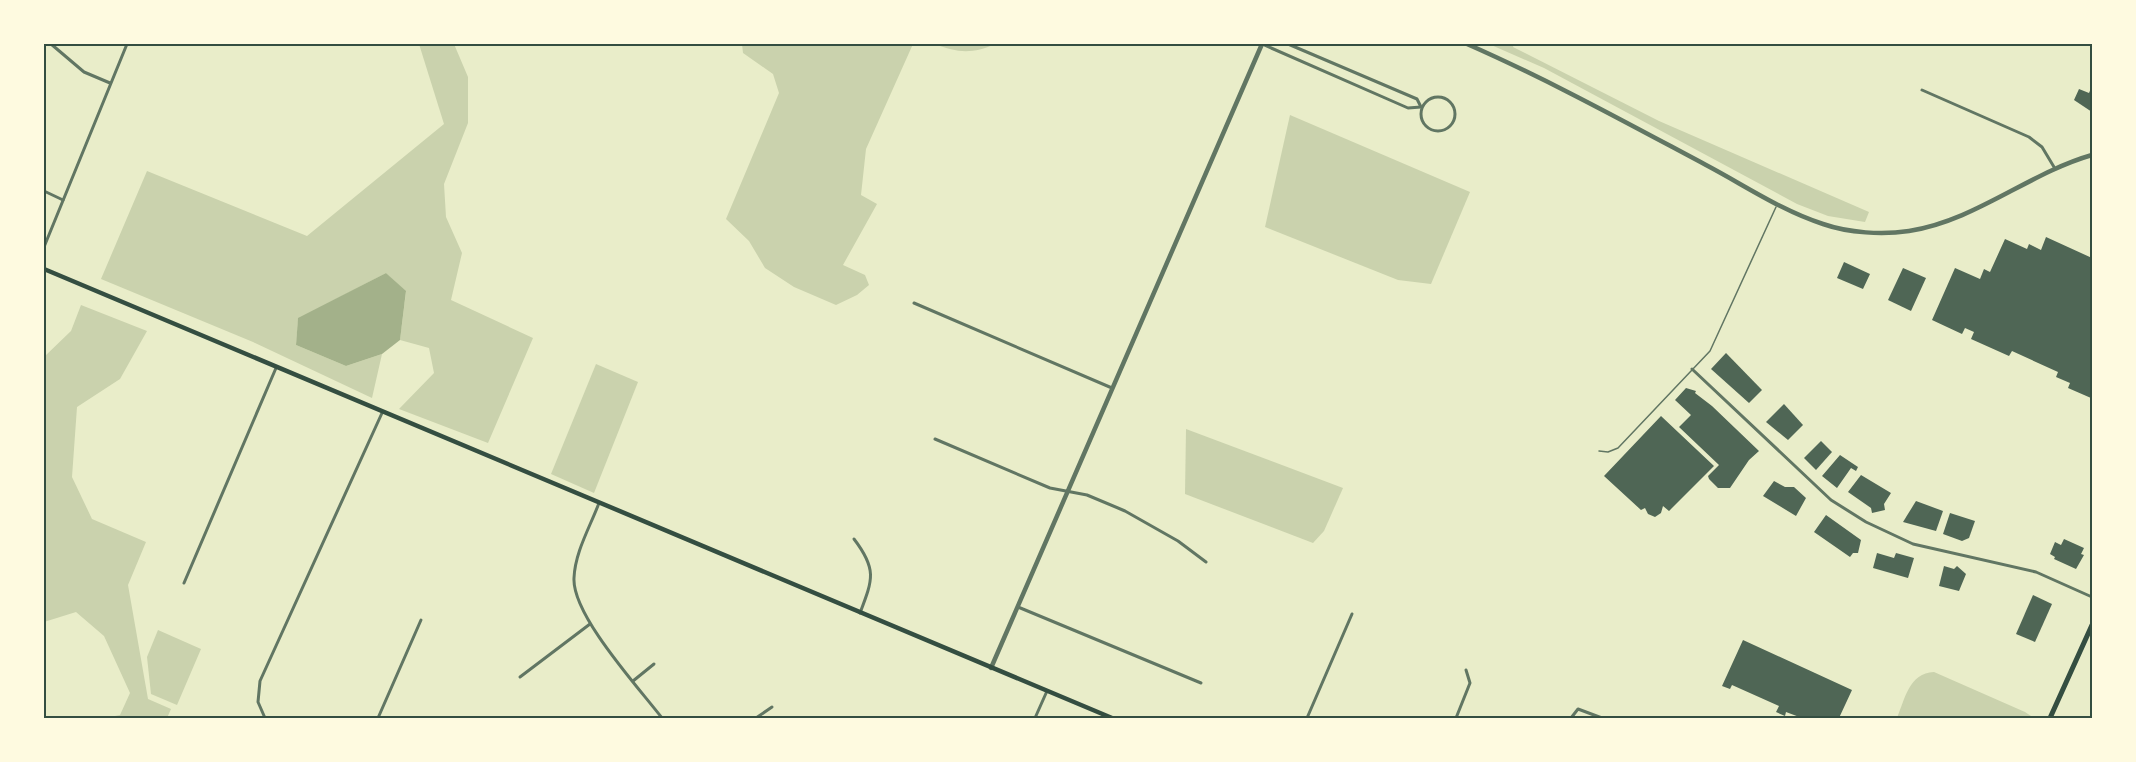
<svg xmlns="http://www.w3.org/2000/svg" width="2136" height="762" font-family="'Source Sans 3',sans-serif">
<rect width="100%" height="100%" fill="#e9edc9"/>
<!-- green -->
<g fill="#cad2ad">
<path d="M 419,44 L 454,44 L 468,77 L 468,123 L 444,184 L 446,217 L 462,253 L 451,300 L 533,338 L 488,443 L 399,409 L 434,373 L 429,348 L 400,340 L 406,292 L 386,273 L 298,319 L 296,345 L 346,366 L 382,354 L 372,398 L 253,342 L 101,279 L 147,171 L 307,236 L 444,124 Z"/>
<path d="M 742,44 L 913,44 L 866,149 L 861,195 L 877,204 L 843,265 L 865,275 L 869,285 L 857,295 L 836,305 L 794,287 L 765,268 L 749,241 L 726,219 L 779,93 L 773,74 L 743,53 Z"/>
<path d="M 935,44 L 995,44 C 973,54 957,53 935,44 Z"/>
<path d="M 1489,44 L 1514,44 L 1513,47 L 1659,121 L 1869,212 L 1865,222 L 1828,216 L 1797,204 L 1544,68 Z"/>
<path d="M 1290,115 L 1470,192 L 1431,284 L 1398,280 L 1265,227 Z"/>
<path d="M 81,305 L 147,331 L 120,379 L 77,407 L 72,477 L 92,519 L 146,542 L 128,585 L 148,699 L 171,709 L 167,718 L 105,718 L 120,715 L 130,693 L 104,636 L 76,612 L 44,622 L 44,357 L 71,331 Z"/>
<path d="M 596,364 L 638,382 L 594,493 L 551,474 Z"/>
<path d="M 1186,429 L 1343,488 L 1324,531 L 1313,543 L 1185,494 Z"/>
<path d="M 158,630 L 201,649 L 177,705 L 151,694 L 147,657 Z"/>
<path d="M 1934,672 L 2025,712 L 2034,718 L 1897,718 C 1905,699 1909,673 1934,672 Z"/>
</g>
<!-- water -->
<path fill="#a3b18a" d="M 386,273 L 406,291 L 400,340 L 382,354 L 346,366 L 296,345 L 298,318 Z"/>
<!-- building -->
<g fill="#4f6655">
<path d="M 2092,86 L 2092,112 L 2074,100 L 2079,89 L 2089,93 Z"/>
<path d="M 2046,237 L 2092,258 L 2091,398 L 2068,388 L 2070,383 L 2056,377 L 2058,372 L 2012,351 L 2009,356 L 1971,339 L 1974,332 L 1965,328 L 1962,334 L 1932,320 L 1955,268 L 1980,279 L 1984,269 L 1990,272 L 2005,239 L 2027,249 L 2029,244 L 2041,250 Z"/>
<path d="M 1844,262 L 1870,274 L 1863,289 L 1837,278 Z"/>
<path d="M 1903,268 L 1926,278 L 1911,311 L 1888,300 Z"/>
<path d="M 1726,353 L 1762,390 L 1749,403 L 1711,369 Z"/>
<path d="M 1686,388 L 1696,391 L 1695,393 L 1712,406 L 1759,451 L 1749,460 L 1730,488 L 1718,488 L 1709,479 L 1708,476 L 1719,465 L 1679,427 L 1691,415 L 1675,400 Z"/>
<path d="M 1784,404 L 1803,425 L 1788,440 L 1766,422 Z"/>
<path d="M 1661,416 L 1714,466 L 1669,511 L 1663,506 L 1661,513 L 1655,517 L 1648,514 L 1645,508 L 1641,510 L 1604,476 Z"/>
<path d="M 1821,441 L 1832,452 L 1816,470 L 1804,458 Z"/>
<path d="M 1840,455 L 1858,467 L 1856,471 L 1851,468 L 1837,488 L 1822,476 Z"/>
<path d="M 1861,475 L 1891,493 L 1884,504 L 1885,510 L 1872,513 L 1871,508 L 1848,492 Z"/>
<path d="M 1774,481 L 1785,487 L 1794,487 L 1806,498 L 1796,516 L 1763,496 Z"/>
<path d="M 1916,501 L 1943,511 L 1936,531 L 1903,522 Z"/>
<path d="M 1950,513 L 1975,521 L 1969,538 L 1962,541 L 1943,534 Z"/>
<path d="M 1826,515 L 1861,540 L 1858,553 L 1853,553 L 1850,557 L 1814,532 Z"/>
<path d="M 2064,539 L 2084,548 L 2081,554 L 2084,555 L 2076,569 L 2054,559 L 2055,557 L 2050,554 L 2055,542 L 2061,545 Z"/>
<path d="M 1877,553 L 1894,558 L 1896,553 L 1914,558 L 1908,578 L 1873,568 Z"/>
<path d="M 1944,566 L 1954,569 L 1957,566 L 1966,574 L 1959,591 L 1939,586 Z"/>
<path d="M 2033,595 L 2052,604 L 2035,642 L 2016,634 Z"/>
<path d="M 1743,640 L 1852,690 L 1839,718 L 1802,718 L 1786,712 L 1785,716 L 1776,712 L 1779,706 L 1732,685 L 1730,689 L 1722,686 Z"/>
</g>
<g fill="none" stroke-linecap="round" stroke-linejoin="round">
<!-- service -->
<path stroke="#617663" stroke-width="1.5" d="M 1599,451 L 1608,452 L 1618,448 L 1710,351 L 1776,207"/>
<!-- minor -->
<g stroke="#617663" stroke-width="3">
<path d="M 51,44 L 84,72 L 110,83"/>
<path d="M 1262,44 L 1408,108 L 1421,107 L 1417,99 L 1288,44"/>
<path d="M 1922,90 L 2029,137 L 2042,147 L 2054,167"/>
<circle cx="1438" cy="114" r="17"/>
<path d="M 44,191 L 63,200"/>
<path d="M 44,247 L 127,44"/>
<path d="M 914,303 L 1112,388"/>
<path d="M 1692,369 L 1831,500 L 1866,522 L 1913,544 L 2036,572 L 2092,597"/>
<path d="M 935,439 L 1050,488 L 1087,495 L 1125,511 L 1178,541 L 1206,562"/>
<path d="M 599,503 C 590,527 575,552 574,578 C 572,615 639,688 662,718"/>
<path d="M 854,539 C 877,569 873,579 860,613"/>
<path d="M 184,583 L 276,368"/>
<path d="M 1018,607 L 1201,683"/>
<path d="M 520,677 L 590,624"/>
<path d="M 633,681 L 654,664"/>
<path d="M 265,718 L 258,702 L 260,681 L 382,413"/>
<path d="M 378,718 L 421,620"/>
<path d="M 756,718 L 772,707"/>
<path d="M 1035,718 L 1047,691"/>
<path d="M 1307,718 L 1352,614"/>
<path d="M 1456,718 L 1470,683 L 1466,670"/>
<path d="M 1571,718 L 1578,709 L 1602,718"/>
</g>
<!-- tertiary -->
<g stroke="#617663" stroke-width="4.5">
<path d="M 1467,44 C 1549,80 1627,123 1706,165 C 1744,185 1782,211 1823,224 C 1849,233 1882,235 1909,231 C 1975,221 2029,173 2092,155"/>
<path d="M 991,668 L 1262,44"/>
</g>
<!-- secondary -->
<path stroke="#344e41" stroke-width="4.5" d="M 44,269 L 1112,718"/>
<!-- primary -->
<path stroke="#344e41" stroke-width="5" d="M 2050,718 L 2092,625"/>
</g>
<!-- border -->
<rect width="2136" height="762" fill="none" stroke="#fefae0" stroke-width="90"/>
<rect x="45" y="45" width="2046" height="672" fill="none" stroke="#344e41" stroke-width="2"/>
</svg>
